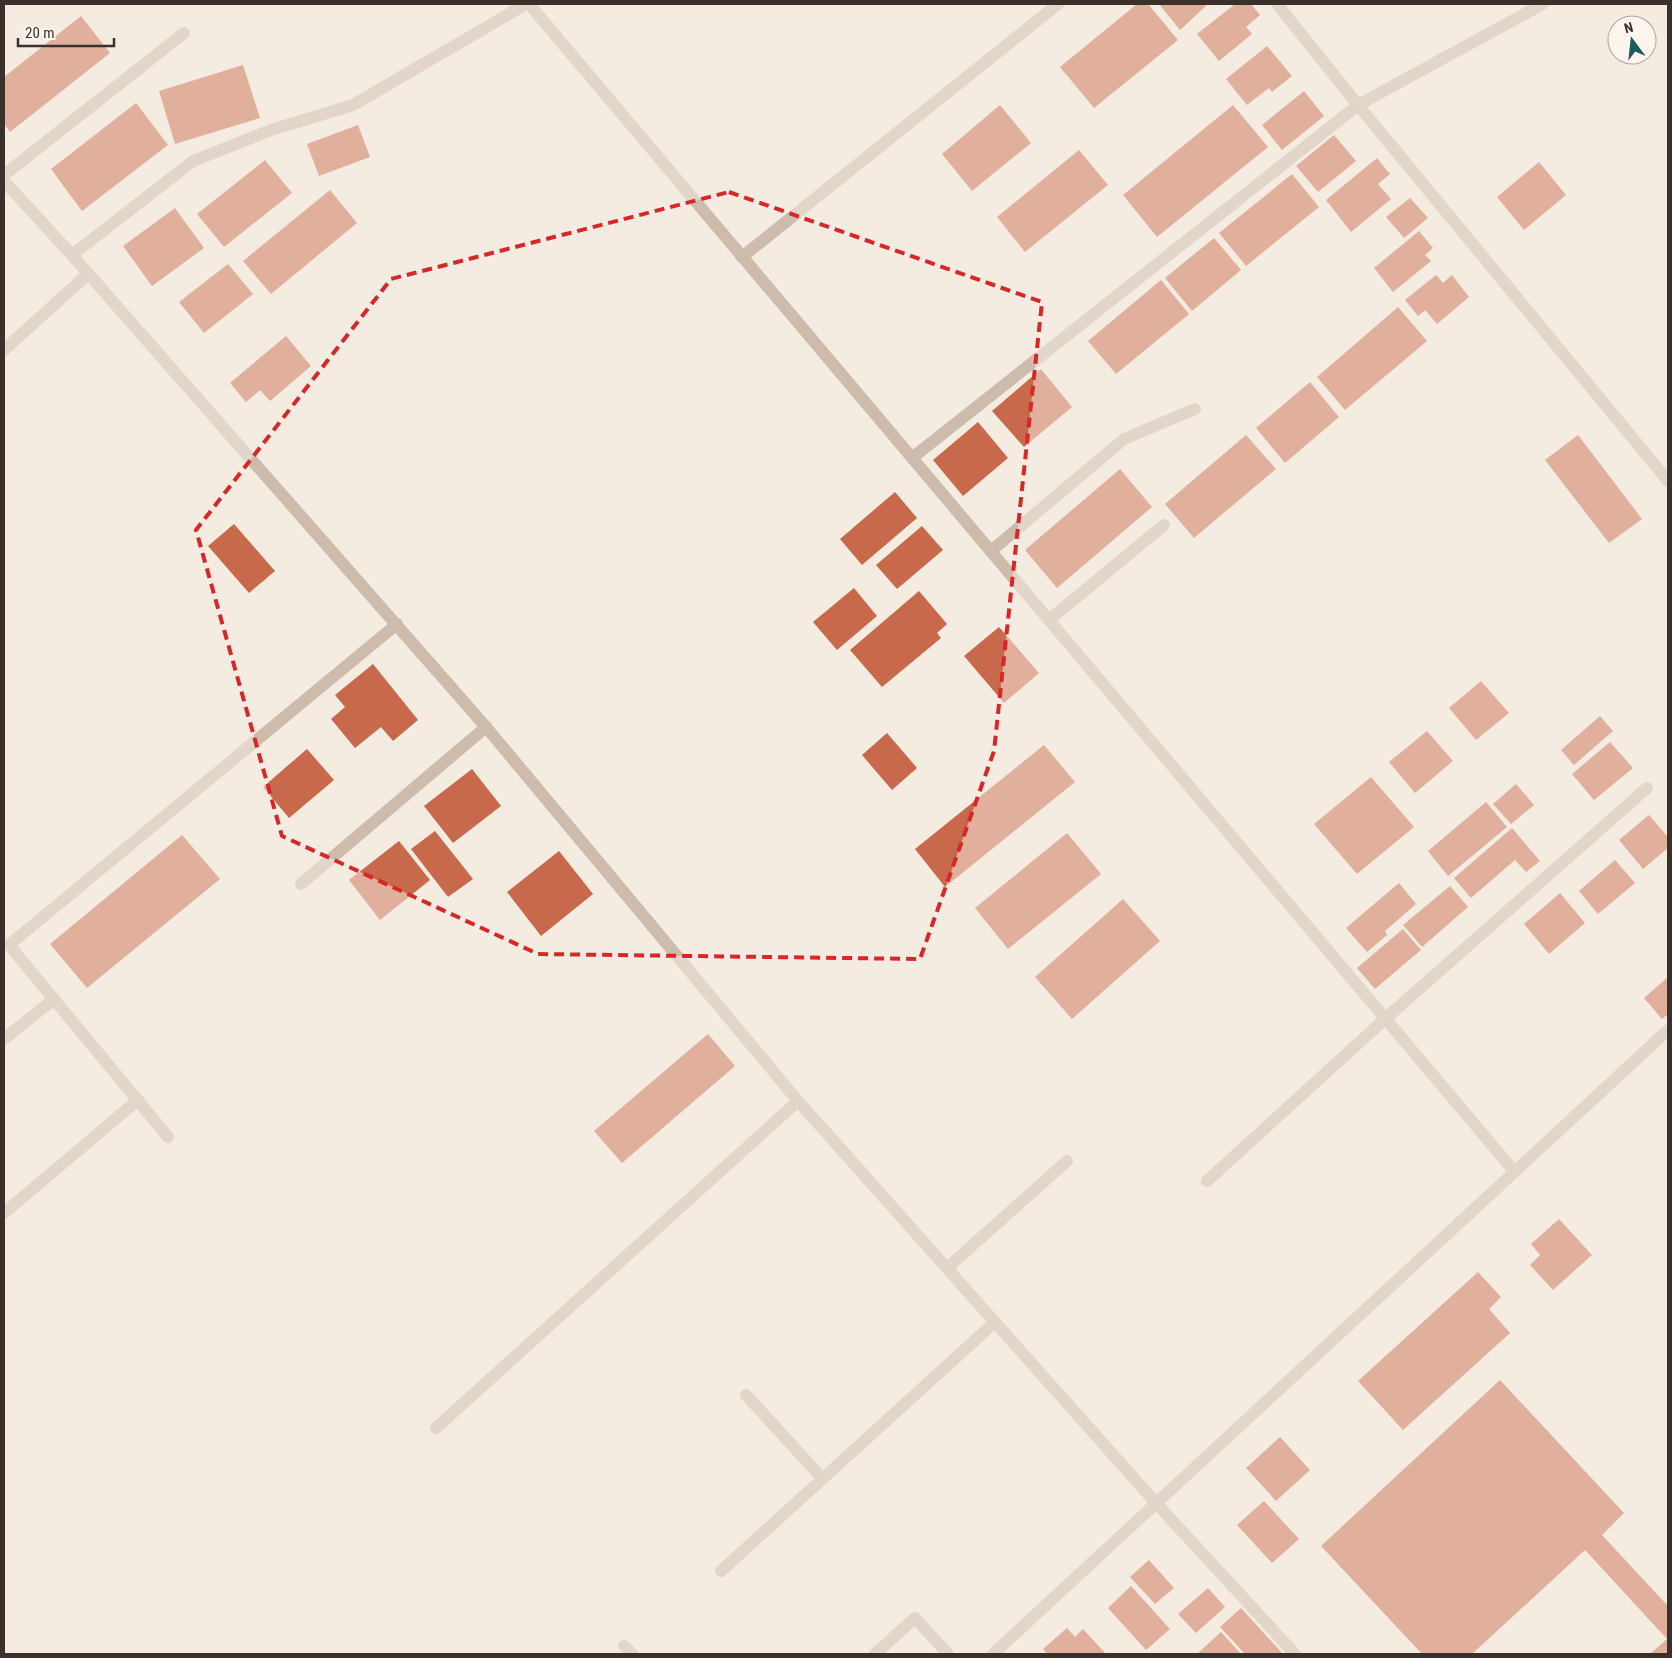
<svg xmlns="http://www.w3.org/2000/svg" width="1672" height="1658" font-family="'Roboto Condensed',sans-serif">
<rect width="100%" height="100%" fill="#f4ebe1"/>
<!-- building -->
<g fill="#c8694b">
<path d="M 1137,4 L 1148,4 L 1178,40 L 1094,108 L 1060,67 Z"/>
<path d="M 1159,4 L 1208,4 L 1180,30 Z"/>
<path d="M 1235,4 L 1251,4 L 1260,15 L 1246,27 L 1252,34 L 1219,61 L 1197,34 Z"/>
<path d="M 81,16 L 110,53 L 10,132 L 4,124 L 4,77 Z"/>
<path d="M 1267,46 L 1292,76 L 1272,92 L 1269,88 L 1247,105 L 1226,79 Z"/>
<path d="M 243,65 L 260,118 L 175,144 L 159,91 Z"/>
<path d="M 1304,91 L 1324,116 L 1282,150 L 1262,125 Z"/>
<path d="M 136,103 L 168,145 L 82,211 L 51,169 Z"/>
<path d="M 1000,105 L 1031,143 L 972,191 L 942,154 Z"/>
<path d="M 1233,105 L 1268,147 L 1157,237 L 1123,195 Z"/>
<path d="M 358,125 L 370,157 L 319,176 L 307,144 Z"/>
<path d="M 1334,135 L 1356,161 L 1318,192 L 1296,166 Z"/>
<path d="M 1079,150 L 1108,185 L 1025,252 L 997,217 Z"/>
<path d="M 1377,158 L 1390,174 L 1378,184 L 1391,199 L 1351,232 L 1326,200 Z"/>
<path d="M 265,160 L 292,193 L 224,247 L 197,214 Z"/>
<path d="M 1539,162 L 1566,195 L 1524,230 L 1497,197 Z"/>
<path d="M 1292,174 L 1319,207 L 1246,266 L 1219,233 Z"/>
<path d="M 330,190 L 357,223 L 271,294 L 243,261 Z"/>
<path d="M 1410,198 L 1428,218 L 1404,238 L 1386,217 Z"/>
<path d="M 175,208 L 204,248 L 152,286 L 123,246 Z"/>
<path d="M 1419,231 L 1433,248 L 1425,255 L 1431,261 L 1393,292 L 1374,268 Z"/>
<path d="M 1214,238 L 1241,270 L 1192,311 L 1165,278 Z"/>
<path d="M 228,264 L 253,294 L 204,333 L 179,302 Z"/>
<path d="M 1436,275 L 1443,283 L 1452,275 L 1469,297 L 1437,324 L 1425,310 L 1418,316 L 1405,300 Z"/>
<path d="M 1161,280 L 1189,314 L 1116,374 L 1088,341 Z"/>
<path d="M 1398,307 L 1427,341 L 1345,410 L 1317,377 Z"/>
<path d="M 286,336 L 311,366 L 270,401 L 260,390 L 246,402 L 230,383 Z"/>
<path d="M 1041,369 L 1072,407 L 1024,447 L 992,411 Z"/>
<path d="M 1310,382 L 1339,417 L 1285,463 L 1256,428 Z"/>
<path d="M 978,422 L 1008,458 L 963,496 L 933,460 Z"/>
<path d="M 1246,435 L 1276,469 L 1194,538 L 1165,504 Z"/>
<path d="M 1578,435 L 1642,519 L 1609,543 L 1545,460 Z"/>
<path d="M 1120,469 L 1152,507 L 1057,588 L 1025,550 Z"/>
<path d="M 895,492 L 917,518 L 862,565 L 840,539 Z"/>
<path d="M 234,524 L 275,571 L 249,593 L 208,546 Z"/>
<path d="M 922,526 L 943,550 L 897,589 L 876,565 Z"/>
<path d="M 854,588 L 877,616 L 837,650 L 813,622 Z"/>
<path d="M 919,591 L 947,624 L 937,633 L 941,638 L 882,687 L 850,650 Z"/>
<path d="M 999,627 L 1039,673 L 1004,703 L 964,656 Z"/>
<path d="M 373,664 L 418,720 L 393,741 L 381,727 L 355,748 L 331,719 L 345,707 L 335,695 Z"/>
<path d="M 1481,681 L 1509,713 L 1476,740 L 1449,708 Z"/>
<path d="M 1600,716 L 1613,731 L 1574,765 L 1561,750 Z"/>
<path d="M 1427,731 L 1453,761 L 1415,793 L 1389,762 Z"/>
<path d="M 887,733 L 917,768 L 892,790 L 862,755 Z"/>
<path d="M 1610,742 L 1633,768 L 1594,800 L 1572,774 Z"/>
<path d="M 1044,745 L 1075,782 L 945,887 L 915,849 Z"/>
<path d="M 307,749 L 334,780 L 289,818 L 263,787 Z"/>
<path d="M 472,769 L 501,806 L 453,843 L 424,806 Z"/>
<path d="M 1371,777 L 1414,827 L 1357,874 L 1314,824 Z"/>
<path d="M 1516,784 L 1534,805 L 1511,824 L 1493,804 Z"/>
<path d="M 1486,802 L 1507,827 L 1448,876 L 1428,851 Z"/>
<path d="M 1649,815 L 1668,837 L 1668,848 L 1643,869 L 1619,840 Z"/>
<path d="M 1512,828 L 1540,861 L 1526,872 L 1515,860 L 1471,898 L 1454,878 Z"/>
<path d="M 435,831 L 473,879 L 448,897 L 411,849 Z"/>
<path d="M 1067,833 L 1101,874 L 1008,949 L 975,908 Z"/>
<path d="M 182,835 L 220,879 L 87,988 L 50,944 Z"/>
<path d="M 399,841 L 430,880 L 380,920 L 349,880 Z"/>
<path d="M 559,851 L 593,894 L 541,936 L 507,892 Z"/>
<path d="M 1615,860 L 1635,883 L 1598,914 L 1579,891 Z"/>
<path d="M 1399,883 L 1416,904 L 1385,931 L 1387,935 L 1367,952 L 1346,928 Z"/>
<path d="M 1450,886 L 1468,907 L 1422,947 L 1403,925 Z"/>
<path d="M 1560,893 L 1585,923 L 1549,954 L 1524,924 Z"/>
<path d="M 1123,899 L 1160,941 L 1072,1019 L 1035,977 Z"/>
<path d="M 1403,929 L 1421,950 L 1375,989 L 1357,968 Z"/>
<path d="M 1668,977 L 1668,1014 L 1662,1019 L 1644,998 Z"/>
<path d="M 708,1034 L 735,1066 L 622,1163 L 594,1131 Z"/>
<path d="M 1559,1219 L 1592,1255 L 1553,1290 L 1530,1265 L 1540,1255 L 1531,1244 Z"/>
<path d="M 1478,1272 L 1501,1297 L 1489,1309 L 1510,1333 L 1403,1430 L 1358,1381 Z"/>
<path d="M 1500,1380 L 1624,1513 L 1602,1535 L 1668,1606 L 1668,1654 L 1650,1654 L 1667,1639 L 1585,1550 L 1472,1654 L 1422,1654 L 1321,1546 Z"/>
<path d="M 1280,1437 L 1310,1470 L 1276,1501 L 1246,1468 Z"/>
<path d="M 1264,1501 L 1299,1539 L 1272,1563 L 1237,1525 Z"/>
<path d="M 1149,1560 L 1174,1588 L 1155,1604 L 1130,1577 Z"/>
<path d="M 1131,1586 L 1170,1629 L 1146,1650 L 1108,1608 Z"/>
<path d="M 1208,1588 L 1225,1607 L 1196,1633 L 1178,1614 Z"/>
<path d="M 1241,1608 L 1282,1653 L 1281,1654 L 1245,1654 L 1220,1627 Z"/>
<path d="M 1067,1628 L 1075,1637 L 1083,1629 L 1106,1654 L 1047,1654 L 1043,1649 Z"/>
<path d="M 1221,1632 L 1241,1654 L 1197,1654 Z"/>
</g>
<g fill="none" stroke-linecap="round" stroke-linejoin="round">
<!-- minor -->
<g stroke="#cdbbac" stroke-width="12">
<path d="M 529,4 L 1514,1171"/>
<path d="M 1277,4 L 1358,105 L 1668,481"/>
<path d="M 4,175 L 184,33"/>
<path d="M 4,181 L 72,255 L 486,727 L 798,1101 L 1156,1503 L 1295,1654"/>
<path d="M 72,255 L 193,161 L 271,130 L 353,105 L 526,4"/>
<path d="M 742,257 L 1058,4"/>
<path d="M 4,350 L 88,274"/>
<path d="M 912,458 L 1358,105 L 1543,4"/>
<path d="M 991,551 L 1124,439 L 1195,409"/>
<path d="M 1049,620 L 1164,525"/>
<path d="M 301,884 L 486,727"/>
<path d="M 4,1039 L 54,999"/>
<path d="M 168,1137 L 9,945 L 397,624"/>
<path d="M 1207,1181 L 1385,1019 L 1647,788"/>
<path d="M 4,1213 L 138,1100"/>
<path d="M 947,1268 L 1067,1161"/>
<path d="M 746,1395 L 822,1478"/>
<path d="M 436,1428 L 798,1101"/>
<path d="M 721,1571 L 995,1322"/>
<path d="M 624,1646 L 632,1654"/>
<path d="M 875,1654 L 915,1618 L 948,1654"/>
<path d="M 993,1654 L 1668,1030"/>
</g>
</g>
<!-- marked area -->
<path d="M0 0H1672V1658H0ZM 729,192 L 1042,302 L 994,751 L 920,959 L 538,954 L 282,836 L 196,530 L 391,279 Z" fill="#f4ebe1" fill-opacity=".55" fill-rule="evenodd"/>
<path fill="none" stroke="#d62828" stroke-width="4" stroke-dasharray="10 6" stroke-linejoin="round" d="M 729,192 L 1042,302 L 994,751 L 920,959 L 538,954 L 282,836 L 196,530 L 391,279 Z"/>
<!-- border -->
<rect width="1672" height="1658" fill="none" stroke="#3b302b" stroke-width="10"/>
<!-- north arrow -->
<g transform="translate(1632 40) rotate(345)"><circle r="24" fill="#fbf5ee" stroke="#aea6a0"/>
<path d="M0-4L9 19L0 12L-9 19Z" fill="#1f5a5e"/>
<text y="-8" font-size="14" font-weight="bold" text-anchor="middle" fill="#3b302b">N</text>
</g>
<!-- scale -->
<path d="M18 38v8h96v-8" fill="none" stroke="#3b302b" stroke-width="2.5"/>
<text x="25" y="38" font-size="15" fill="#3b302b" stroke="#fbf5ee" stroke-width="4" paint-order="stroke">20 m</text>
</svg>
